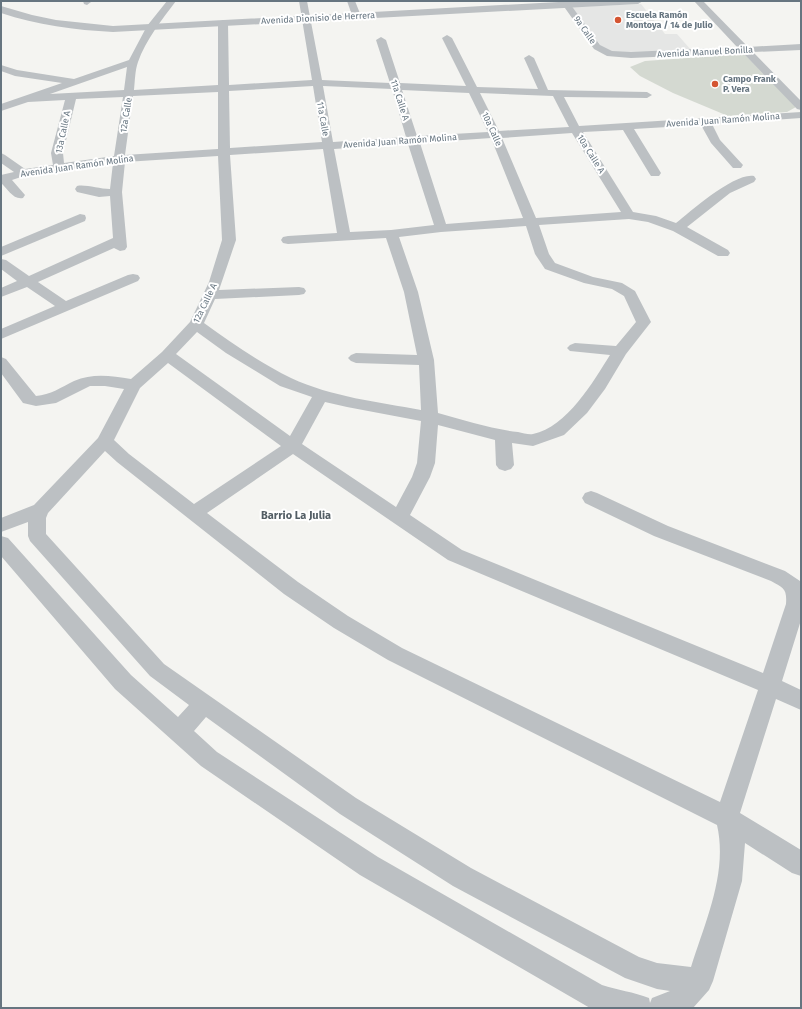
<svg xmlns="http://www.w3.org/2000/svg" width="802" height="1009" font-family="'Fira Sans',sans-serif">
<rect width="100%" height="100%" fill="#f4f4f1"/>
<!-- built -->
<path fill="#e5e6e5" d="M 641,4 L 665,34 L 677,34 L 691,50 L 627,54 L 604,50 L 572,7 Z"/>
<!-- green -->
<path fill="#d4d9d1" d="M 744,54 L 796,107 L 787,112 L 728,116 L 673,93 L 640,76 L 630,67 L 645,61 Z"/>
<g fill="none" stroke-linecap="round" stroke-linejoin="round">
<!-- minor -->
<g fill="#bcc0c3" fill-rule="evenodd">
<path d="M 83,1 L 91,1 L 91,2 L 87,5 L 84,4 Z"/>
<path d="M 167,1 L 176,1 C 163,18 145,41 138,62 C 135,70 135,81 134,90 L 218,85 L 218,23 L 223,20 L 228,23 L 229,85 L 312,80 L 299,1 L 307,1 L 322,80 L 390,83 L 376,40 L 381,37 L 386,40 L 400,83 L 466,86 L 442,38 L 447,35 L 452,38 L 477,87 L 538,89 L 524,58 L 529,55 L 534,58 L 548,90 L 647,92 L 652,95 L 647,98 L 564,97 L 579,126 L 801,112 L 801,118 L 712,124 L 720,140 L 743,165 L 741,168 L 733,168 L 711,143 L 701,125 L 634,129 L 661,173 L 659,176 L 651,176 L 649,173 L 623,130 L 583,132 L 633,212 L 656,216 L 676,223 C 691,211 735,172 754,176 L 756,179 L 754,182 L 730,193 L 687,227 L 728,250 L 730,253 L 728,256 L 718,256 L 673,231 L 648,222 L 629,219 L 539,225 L 549,254 L 555,263 L 593,277 L 622,283 L 635,291 L 651,322 L 626,354 L 605,389 L 587,413 L 564,435 L 533,446 L 512,443 L 514,465 L 511,469 L 505,471 L 499,469 L 496,465 L 495,440 L 438,425 L 435,463 L 430,477 L 410,515 L 462,550 L 763,673 L 786,604 C 787,589 784,588 771,581 L 654,536 L 585,503 L 582,498 L 585,493 L 591,491 L 597,493 L 668,526 L 785,571 L 800,581 L 801,620 L 782,681 L 801,690 L 801,710 L 776,699 L 740,813 L 801,850 L 801,876 L 792,873 L 745,843 L 742,881 L 713,981 L 709,990 L 693,1008 L 590,1008 L 360,875 L 201,766 L 115,689 L 1,556 L 1,536 L 8,538 L 131,675 L 178,717 L 189,705 L 150,676 L 30,541 L 28,536 L 28,522 L 1,532 L 1,518 L 34,505 L 98,438 L 124,389 L 105,386 L 90,386 L 56,403 L 36,406 L 23,403 L 1,373 L 1,357 L 6,359 L 36,396 C 50,395 62,387 74,381 C 93,373 111,376 131,379 L 162,352 L 190,322 L 209,282 L 222,240 L 218,156 L 125,162 L 122,192 L 127,247 L 125,250 L 120,251 L 114,248 L 38,282 L 66,301 L 128,275 L 133,274 L 138,275 L 140,278 L 138,281 L 1,339 L 1,329 L 55,306 L 27,287 L 1,297 L 1,288 L 17,281 L 1,269 L 1,259 L 6,260 L 29,276 L 113,238 L 110,196 L 99,197 L 77,192 L 75,189 L 77,186 C 85,184 99,189 110,189 L 113,163 L 24,176 L 12,180 L 25,195 L 23,198 C 13,200 8,189 1,183 L 1,175 L 14,172 L 1,163 L 1,153 L 5,155 L 25,169 L 53,165 L 51,153 L 65,100 L 28,102 L 1,111 L 1,104 L 62,83 L 15,76 L 1,71 L 1,65 L 17,70 L 74,79 L 129,60 L 147,26 ZM 127,67 L 124,90 L 50,94 ZM 313,86 L 322,142 L 230,148 L 229,91 ZM 323,86 L 392,89 L 406,137 L 333,142 ZM 402,90 L 469,93 L 488,132 L 417,136 ZM 218,92 L 218,149 L 125,155 L 133,96 ZM 480,93 L 553,96 L 569,127 L 499,131 ZM 123,97 L 114,156 L 64,163 L 63,153 L 76,99 ZM 572,133 L 621,212 L 536,218 L 502,138 ZM 491,138 L 523,218 L 446,224 L 420,143 ZM 408,144 L 434,225 L 391,230 L 350,232 L 334,149 ZM 323,149 L 337,233 L 288,236 L 283,237 L 281,240 L 283,243 L 288,244 L 386,238 L 404,292 L 417,355 L 356,353 L 351,355 L 348,358 L 351,361 L 356,363 L 419,365 L 421,410 C 378,402 332,397 291,378 C 260,363 232,343 204,323 L 215,299 L 299,295 L 304,294 L 306,291 L 304,288 L 299,287 L 219,290 L 236,240 L 230,155 ZM 526,226 L 535,254 L 545,269 L 584,283 L 612,289 L 624,296 L 636,322 L 616,346 L 575,343 L 570,345 L 567,348 L 570,351 L 610,355 C 593,382 567,427 533,434 C 529,435 523,433 518,432 C 491,429 464,420 438,413 L 434,360 L 418,292 L 399,237 L 441,232 ZM 197,332 L 226,353 L 280,386 L 312,397 L 290,436 L 176,354 ZM 168,363 L 281,446 L 194,504 L 129,454 L 114,440 L 140,388 ZM 325,402 L 347,407 L 421,421 L 417,463 L 412,477 L 396,507 L 302,444 ZM 105,451 L 117,462 L 284,594 L 334,628 L 388,660 L 717,825 C 728,873 705,922 691,967 L 657,963 L 639,957 L 471,868 L 356,798 L 164,664 L 46,534 L 46,518 L 48,513 ZM 293,454 L 448,560 L 758,690 L 720,802 L 402,648 L 348,616 L 298,582 L 207,513 ZM 206,717 L 340,814 L 453,886 L 625,978 L 657,989 L 670,991 L 652,998 L 650,1003 L 649,998 C 634,992 617,990 602,985 L 378,857 L 217,752 L 194,731 Z"/>
<path d="M 347,1 L 355,1 L 361,16 L 359,18 L 353,18 Z"/>
<path d="M 560,1 L 568,1 L 600,45 L 612,51 L 631,52 L 737,47 L 694,1 L 703,1 L 748,47 L 801,44 L 801,50 L 753,52 L 801,101 L 801,110 L 797,109 L 743,53 L 631,58 L 607,56 L 594,49 Z"/>
<path d="M 80,214 L 85,215 L 86,218 L 85,221 L 1,256 L 1,247 Z"/>
</g>
<!-- tertiary -->
<path fill="#bcc0c3" fill-rule="evenodd" d="M 577,1 L 643,1 L 638,4 L 113,32 C 75,30 37,25 1,13 L 1,6 L 32,15 L 56,20 L 113,26 Z"/>
</g>
<!-- markers -->
<g fill="#d45532" stroke="#fff" stroke-width="1.5">
<circle cx="618" cy="20" r="4"/>
<circle cx="715" cy="84" r="4"/>
</g>
<g text-anchor="middle" dominant-baseline="central" stroke-width="4" stroke-linejoin="round" paint-order="stroke">
<!-- far-poi labels -->
<g font-size="9" font-weight="bold" fill="#667580" stroke="#fff" text-anchor="start">
<text x="626" y="15">Escuela Ramón<tspan x="626" dy="10">Montoya / 14 de Julio</tspan></text>
<text x="723" y="79">Campo Frank<tspan x="723" dy="10">P. Vera</tspan></text>
</g>
<!-- far-street labels -->
<g font-size="9" fill="#667580" stroke="#fff">
<text transform="translate(318 18) rotate(-3)">Avenida Dionisio de Herrera</text>
<text transform="translate(585 30) rotate(55)">9a Calle</text>
<text transform="translate(705 52) rotate(-3)">Avenida Manuel Bonilla</text>
<text transform="translate(400 100) rotate(72)">11a Calle A</text>
<text transform="translate(126 115) rotate(-81)">12a Calle</text>
<text transform="translate(323 119) rotate(80)">11a Calle</text>
<text transform="translate(723 120) rotate(-4)">Avenida Juan Ramón Molina</text>
<text transform="translate(492 129) rotate(65)">10a Calle</text>
<text transform="translate(63 132) rotate(-78)">13a Calle A</text>
<text transform="translate(400 141) rotate(-4)">Avenida Juan Ramón Molina</text>
<text transform="translate(591 154) rotate(58)">10a Calle A</text>
<text transform="translate(77 166) rotate(-8)">Avenida Juan Ramón Molina</text>
<text transform="translate(205 303) rotate(-64)">12a Calle A</text>
</g>
<!-- neighbourhood labels -->
<g font-size="11" font-weight="bold" fill="#535e65" stroke="#fff">
<text x="296" y="515">Barrio La Julia</text>
</g>
</g>
<!-- border -->
<rect width="802" height="1009" fill="none" stroke="#667580" stroke-width="4"/>
</svg>
